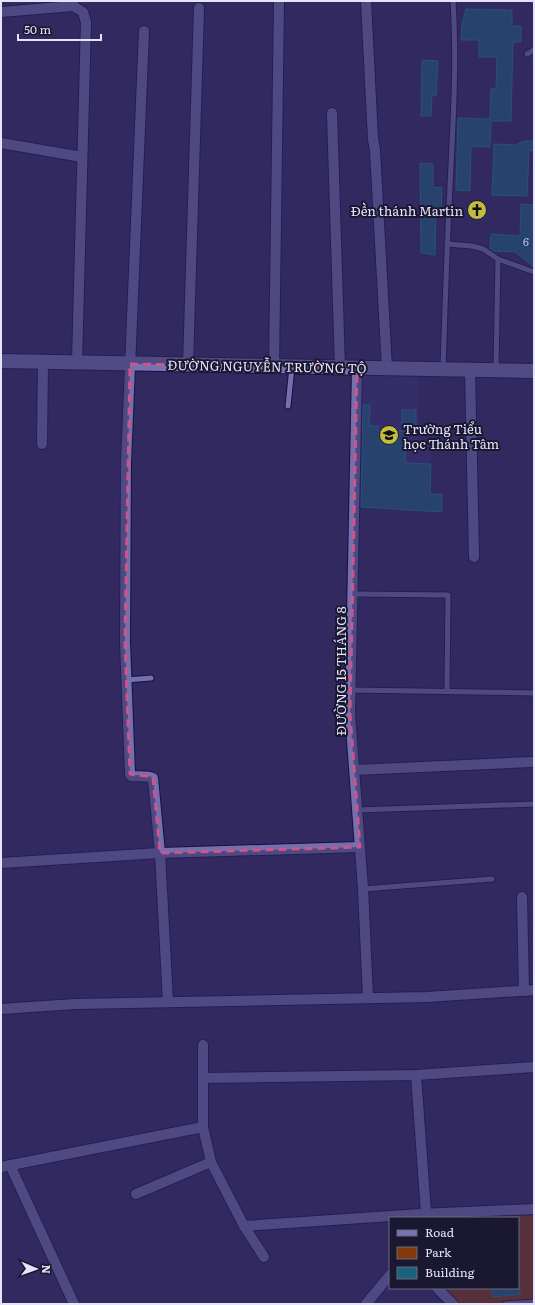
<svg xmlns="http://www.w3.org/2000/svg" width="535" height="1305" font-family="Literata,serif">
<rect width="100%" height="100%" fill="#322961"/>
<!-- built -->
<path fill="#3b3171" d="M 361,375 L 419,375 L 418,445 L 432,445 L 430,494 L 442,494 L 442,512 L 359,507 Z"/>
<!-- green -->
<path fill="#833b0d" d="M 534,1213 L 534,1304 L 459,1304 L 443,1288 L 518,1288 L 518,1218 L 439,1218 Z"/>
<!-- building -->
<g fill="#1b627c" stroke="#217c9c">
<path d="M 466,9 L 512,10 L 512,26 L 521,26 L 521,42 L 513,42 L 511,121 L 491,121 L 490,147 L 471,146 L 470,191 L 456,190 L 458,118 L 490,119 L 491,88 L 496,89 L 497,57 L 479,57 L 479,40 L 461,40 L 462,24 Z"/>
<path d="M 422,60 L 438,61 L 436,96 L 432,95 L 431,116 L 421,116 Z"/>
<path d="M 524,141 L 534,141 L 534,151 L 529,150 L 527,196 L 492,195 L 494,144 L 516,145 Z"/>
<path d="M 420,163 L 433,164 L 433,187 L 442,188 L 441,213 L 436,212 L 435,255 L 421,253 Z"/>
<path d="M 521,204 L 534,205 L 534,267 L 515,252 L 493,251 L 490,249 L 491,234 L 520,236 Z"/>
<path d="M 363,405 L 370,405 L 369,426 L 378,426 L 378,431 L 406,431 L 405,463 L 431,464 L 430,494 L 442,494 L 442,512 L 361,507 Z"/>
<rect x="402" y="410" width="14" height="17"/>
<path d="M 491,1288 L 520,1288 L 520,1294 L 493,1297 Z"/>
</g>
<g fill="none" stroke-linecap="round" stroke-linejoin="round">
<defs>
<g id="lane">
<path d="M 527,54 L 534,50"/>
<path d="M 447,244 L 472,246 L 483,249 L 498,259 L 534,272"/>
<path d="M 443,368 C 445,307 447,246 450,186 C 453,124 457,63 453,1"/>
<path d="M 496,369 L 498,259"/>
<path d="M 288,406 L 292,367"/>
<path d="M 354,594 L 448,595 L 447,691"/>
<path d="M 126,680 L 151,678"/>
<path d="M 351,690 L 534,693"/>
<path d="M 358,810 L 534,804"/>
<path d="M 363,889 L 492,879"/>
<path d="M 505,1304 L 534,1302"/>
</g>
<g id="street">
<path d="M 73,1 L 73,6 L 83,12 L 86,22 L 77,362"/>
<path d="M 366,1 L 373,139 L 375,150 L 387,369"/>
<path d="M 1,12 L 73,6"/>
<path d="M 144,31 L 126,463 L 125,642 L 130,774 L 131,776 C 138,777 147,775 153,778 L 160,853 L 168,1002"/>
<path d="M 332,113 L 340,368"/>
<path d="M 1,143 L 82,157"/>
<path d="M 188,365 L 199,8"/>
<path d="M 274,367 L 279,1"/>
<path d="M 357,368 L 350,714 L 363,889 L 368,997"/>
<path d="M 470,370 L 474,557"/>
<path d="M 42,444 L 43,362"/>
<path d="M 355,770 L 531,762"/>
<path d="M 1,863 L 160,853 L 360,847"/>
<path d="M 522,897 L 524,991"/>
<path d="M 1,1009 L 75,1004 L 427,997 L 534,990"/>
<path d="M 203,1045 L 203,1127 L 211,1162 L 244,1226 L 264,1257"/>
<path d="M 416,1075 L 426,1213"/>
<path d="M 203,1078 L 416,1075 L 534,1067"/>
<path d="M 10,1165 L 74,1304"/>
<path d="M 1,1167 L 203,1127"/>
<path d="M 136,1194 L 211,1162"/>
<path d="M 244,1226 L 421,1214 L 534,1209"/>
<path d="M 437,1288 L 453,1304"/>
<path d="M 366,1304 L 390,1275"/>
</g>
<path id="secondary" d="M 1,361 L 534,371"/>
</defs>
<!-- lane casing -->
<use href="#lane" stroke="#1b0e44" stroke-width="7"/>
<!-- street casing -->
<use href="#street" stroke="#1b0e44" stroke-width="12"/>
<!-- secondary casing -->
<use href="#secondary" stroke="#1b0e44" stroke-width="16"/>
<!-- lane -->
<use href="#lane" stroke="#746fad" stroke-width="5"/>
<!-- street -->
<use href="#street" stroke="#746fad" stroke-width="10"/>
<!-- secondary -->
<use href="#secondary" stroke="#7772b1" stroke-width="14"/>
</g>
<!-- marked area -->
<path d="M0 0H535V1305H0ZM 130,364 L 357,368 L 350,714 L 360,847 L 160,853 L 153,777 L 130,774 L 125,642 Z" fill="#322961" fill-opacity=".55" fill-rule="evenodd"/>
<path fill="none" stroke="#cc558b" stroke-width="3" stroke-dasharray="8 5" stroke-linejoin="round" d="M 130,364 L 357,368 L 350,714 L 360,847 L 160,853 L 153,777 L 130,774 L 125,642 Z"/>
<!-- icons -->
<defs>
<symbol id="church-disc" viewBox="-11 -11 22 22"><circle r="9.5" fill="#c2bd3f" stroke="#1a1730"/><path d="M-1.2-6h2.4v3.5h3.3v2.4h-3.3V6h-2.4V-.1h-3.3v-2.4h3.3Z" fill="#111"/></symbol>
<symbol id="school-disc" viewBox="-11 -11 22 22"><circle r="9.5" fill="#c2bd3f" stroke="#1a1730"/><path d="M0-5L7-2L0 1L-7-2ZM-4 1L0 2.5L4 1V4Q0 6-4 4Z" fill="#111"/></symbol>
</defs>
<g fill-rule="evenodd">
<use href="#church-disc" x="466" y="199" width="22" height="22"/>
<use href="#school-disc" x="378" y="424" width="22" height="22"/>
</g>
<g text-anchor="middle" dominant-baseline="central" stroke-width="4" stroke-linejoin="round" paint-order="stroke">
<!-- number labels -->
<g font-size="11" fill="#b2c4da">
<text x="526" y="241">6</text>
</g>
<!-- poi labels -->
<g font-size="13" fill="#e5e4fa" stroke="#1a1730" text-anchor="end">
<text x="463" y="210">Đền thánh Martin</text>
<text x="403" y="428" text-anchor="start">Trường Tiểu<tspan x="403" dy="15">học Thánh Tâm</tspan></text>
</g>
<!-- street labels -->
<g font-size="13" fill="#e5e4fa" stroke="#1a1730">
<text transform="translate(267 366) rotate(1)">ĐƯỜNG NGUYỄN TRƯỜNG TỘ</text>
<text transform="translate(340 671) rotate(-90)">ĐƯỜNG 15 THÁNG 8</text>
</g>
</g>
<!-- border -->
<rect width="535" height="1305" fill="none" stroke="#e5e4fa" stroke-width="4"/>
<!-- legend -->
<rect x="389" y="1217" width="130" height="72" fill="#1a1730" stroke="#6b6981"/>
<rect x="397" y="1230" width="20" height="6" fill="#7772b1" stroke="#6b6981"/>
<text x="425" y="1237" font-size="12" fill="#e5e4fa">Road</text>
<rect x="397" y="1247" width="20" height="12" fill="#833b0d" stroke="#6b6981"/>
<text x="425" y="1257" font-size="12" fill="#e5e4fa">Park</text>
<rect x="397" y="1267" width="20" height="12" fill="#1b627c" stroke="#6b6981"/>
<text x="425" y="1277" font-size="12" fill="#e5e4fa">Building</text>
<!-- north arrow -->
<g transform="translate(36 1269) rotate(92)" stroke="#1a1730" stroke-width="3" paint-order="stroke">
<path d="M0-3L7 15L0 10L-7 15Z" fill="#e5e4fa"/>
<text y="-6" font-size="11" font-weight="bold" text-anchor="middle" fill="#e5e4fa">N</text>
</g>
<!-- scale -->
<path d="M18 34v6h83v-6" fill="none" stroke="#e5e4fa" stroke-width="2"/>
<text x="24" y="34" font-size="12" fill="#e5e4fa" stroke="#1a1730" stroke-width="3" paint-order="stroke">50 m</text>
</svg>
